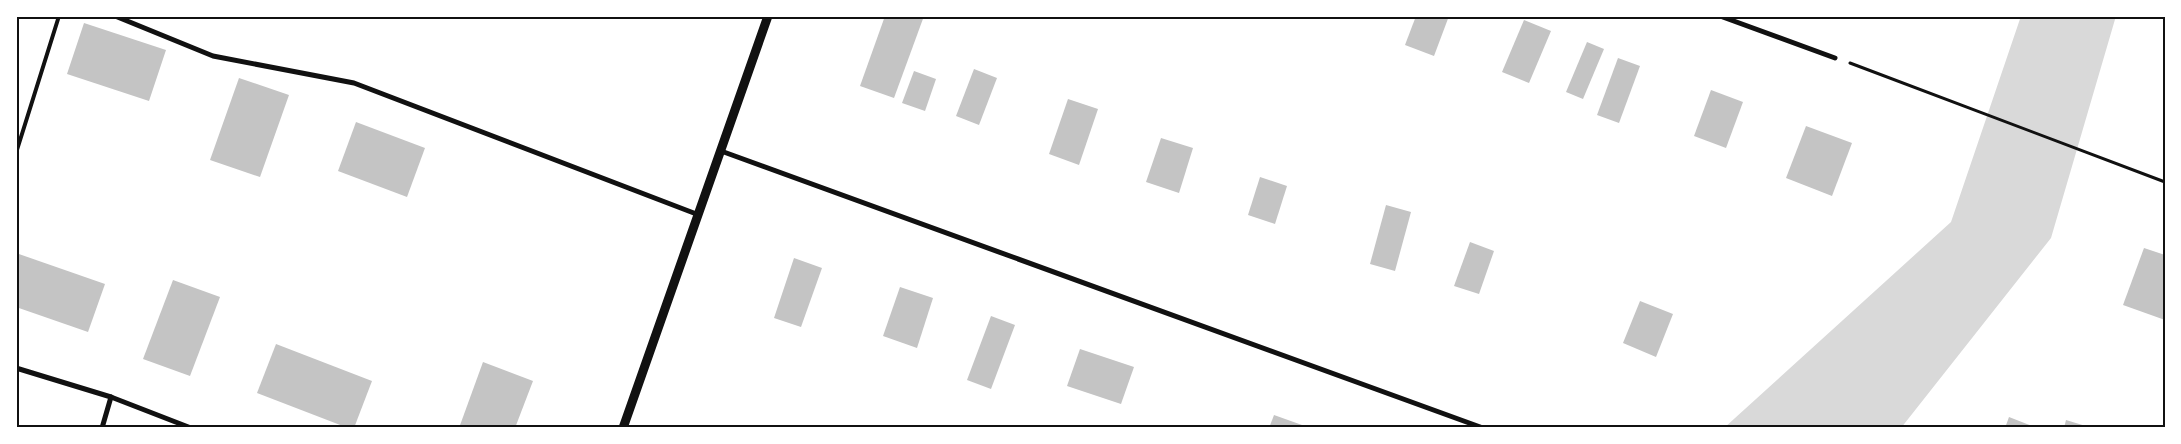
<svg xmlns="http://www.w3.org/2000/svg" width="2181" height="444" font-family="'Alegreya Sans',sans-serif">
<rect width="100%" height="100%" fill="#fff"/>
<!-- water -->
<path fill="#d9d9d9" d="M 2021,16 L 2116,16 L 2051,238 L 1901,428 L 1724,428 L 1951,222 Z"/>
<!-- building -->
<g fill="#c4c4c4">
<path d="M 885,16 L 924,16 L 894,98 L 860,86 Z"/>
<path d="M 1416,16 L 1449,16 L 1434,56 L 1405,45 Z"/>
<path d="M 1524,20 L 1551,31 L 1529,83 L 1502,72 Z"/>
<path d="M 84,23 L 166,50 L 149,101 L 67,74 Z"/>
<path d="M 1587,42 L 1604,49 L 1583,99 L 1566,92 Z"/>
<path d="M 1618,58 L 1640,66 L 1619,123 L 1597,115 Z"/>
<path d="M 974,69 L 997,78 L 979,125 L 956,116 Z"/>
<path d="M 914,71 L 936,79 L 925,111 L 902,103 Z"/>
<path d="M 239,78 L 289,95 L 260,177 L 210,160 Z"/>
<path d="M 1711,90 L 1743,102 L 1726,148 L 1694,136 Z"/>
<path d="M 1068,99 L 1098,109 L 1079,165 L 1049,154 Z"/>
<path d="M 356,122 L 425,148 L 407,197 L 338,171 Z"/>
<path d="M 1806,126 L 1852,143 L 1832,196 L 1786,178 Z"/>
<path d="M 1161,138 L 1193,148 L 1179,193 L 1146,182 Z"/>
<path d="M 1260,177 L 1287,186 L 1275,224 L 1248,215 Z"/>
<path d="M 1386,205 L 1411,212 L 1395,271 L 1370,264 Z"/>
<path d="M 1470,242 L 1494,251 L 1479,294 L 1454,286 Z"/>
<path d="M 2144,248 L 2165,255 L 2165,320 L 2123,305 Z"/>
<path d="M 16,253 L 105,284 L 88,332 L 16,307 Z"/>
<path d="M 794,258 L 822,268 L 801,327 L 774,318 Z"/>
<path d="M 173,280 L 220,297 L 190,376 L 143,359 Z"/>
<path d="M 900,287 L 933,298 L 917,348 L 883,336 Z"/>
<path d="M 1640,301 L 1673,314 L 1656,357 L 1623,343 Z"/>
<path d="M 991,316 L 1015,325 L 991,389 L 967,380 Z"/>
<path d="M 276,344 L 372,381 L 354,428 L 348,428 L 257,393 Z"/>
<path d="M 1080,349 L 1134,367 L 1121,404 L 1067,386 Z"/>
<path d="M 483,362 L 533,381 L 515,428 L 459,428 Z"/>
<path d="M 1274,415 L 1302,425 L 1301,428 L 1269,428 Z"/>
<path d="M 2009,417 L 2037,428 L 2005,428 Z"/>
<path d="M 2066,420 L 2089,427 L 2089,428 L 2064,428 Z"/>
</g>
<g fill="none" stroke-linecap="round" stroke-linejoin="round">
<!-- path -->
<path stroke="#111" stroke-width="3" d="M 1850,63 L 2165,182"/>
<!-- service -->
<path stroke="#111" stroke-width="4" d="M 16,153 L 59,16"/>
<!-- minor -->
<g stroke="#111" stroke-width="5">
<path d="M 115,16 L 213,56 L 354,83 L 699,215"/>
<path d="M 1720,16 L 1835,58"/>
<path d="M 721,151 L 1483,428"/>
<path d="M 16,368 L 111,397 L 191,428"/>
<path d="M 102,428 L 111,397"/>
</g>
<!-- tertiary -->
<path stroke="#111" stroke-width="9" d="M 623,428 L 768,16"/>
</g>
<!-- border -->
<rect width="2181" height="444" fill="none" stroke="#ffffff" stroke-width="35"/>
<rect x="18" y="18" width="2146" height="408" fill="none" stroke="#111" stroke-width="2"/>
</svg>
